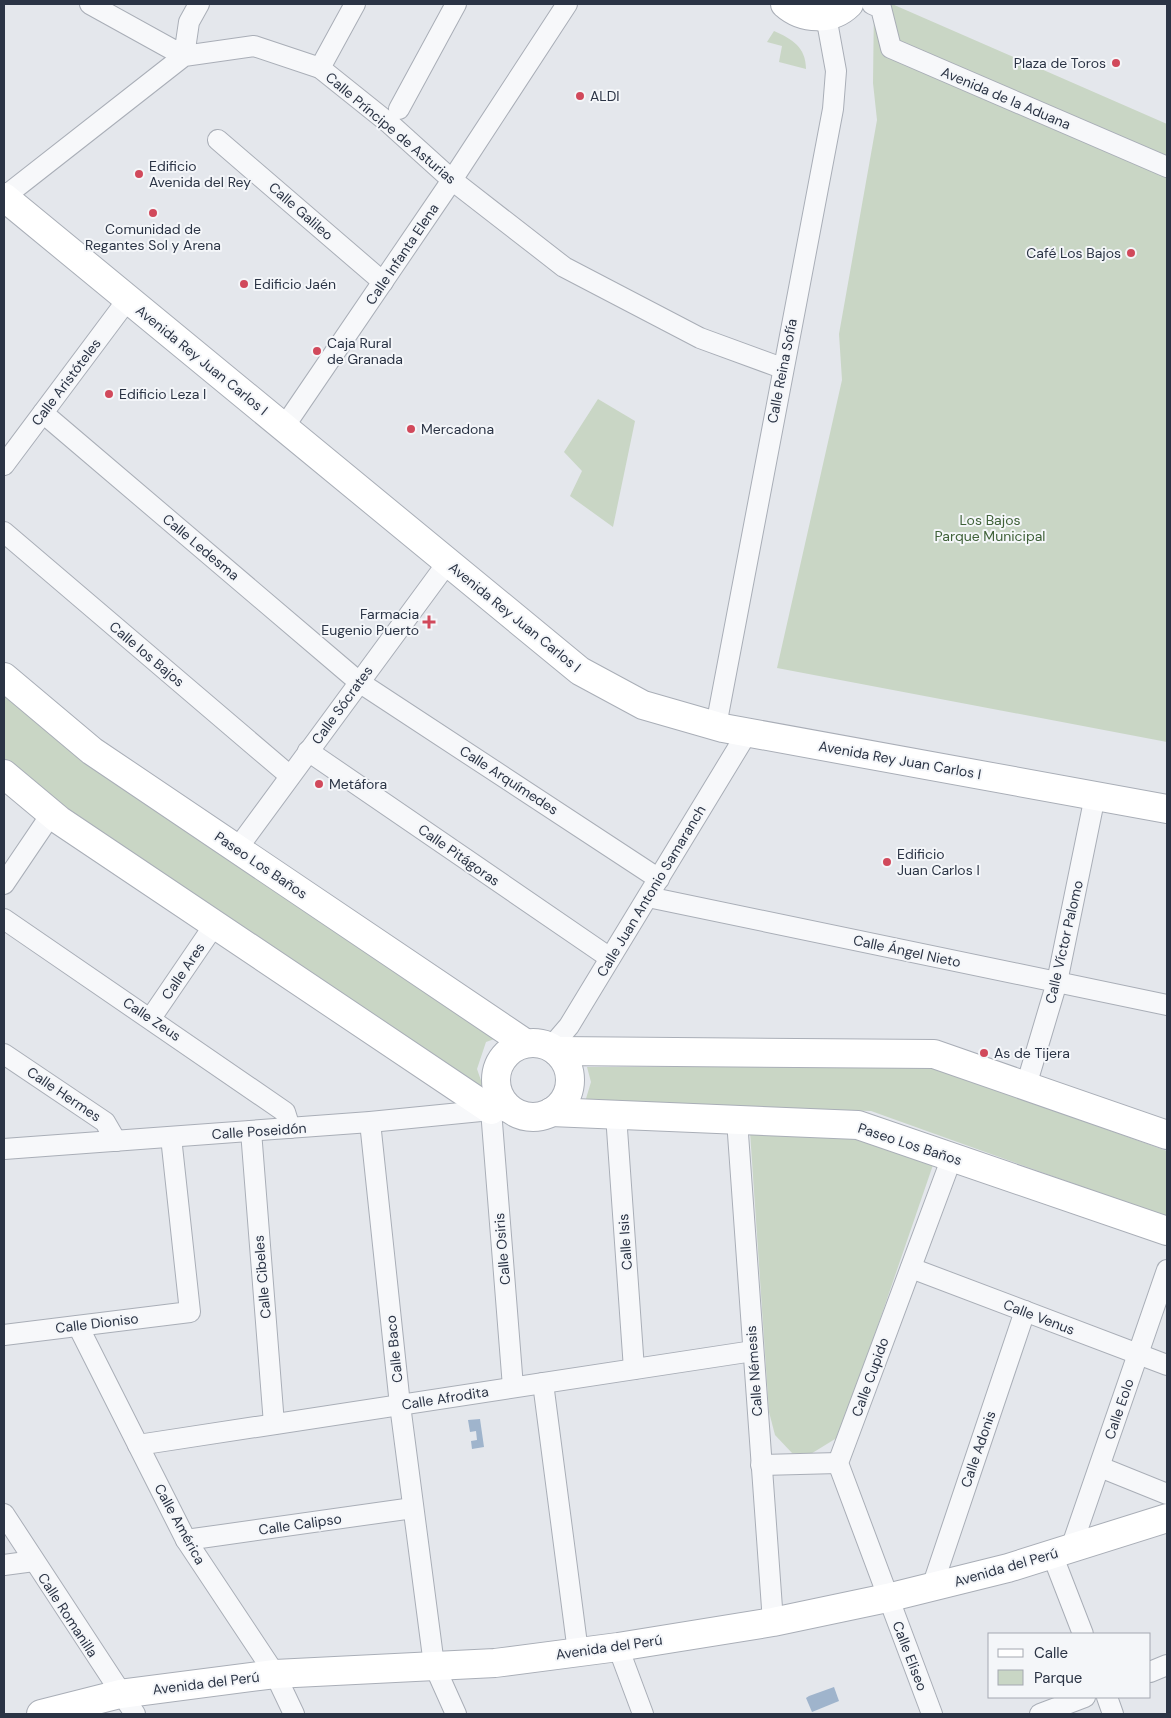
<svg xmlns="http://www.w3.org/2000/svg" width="1171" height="1718" font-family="'DM Sans',sans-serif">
<rect width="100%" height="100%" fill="#e4e7ec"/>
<!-- green -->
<g fill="#c9d6c5">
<path d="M 874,4 L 892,4 L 1167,124 L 1167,742 L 777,668 L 842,380 L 839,334 L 877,120 L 873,83 Z"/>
<path d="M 774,31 C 792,39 806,47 806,69 L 779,62 L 782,46 L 767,42 Z"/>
<path d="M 598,399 L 635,421 L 613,527 L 570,496 L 582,471 L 564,452 Z"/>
<path d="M 4,689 L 500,1037 L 486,1042 L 477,1069 L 485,1092 L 71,820 L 4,764 Z"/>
<path d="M 929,1066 L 1167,1151 L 1167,1217 L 871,1111 L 585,1102 L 591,1082 L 587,1067 Z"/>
<path d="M 750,1132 L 865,1135 L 934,1162 L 840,1436 L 809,1455 L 792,1453 L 775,1435 L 769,1412 Z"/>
</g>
<!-- water -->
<g fill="#9fb4cc">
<path d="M 480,1419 L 484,1447 L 472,1449 L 471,1441 L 477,1440 L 476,1431 L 470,1432 L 468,1420 Z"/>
<path d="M 834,1687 L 839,1701 L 812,1712 L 806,1698 L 809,1696 Z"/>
</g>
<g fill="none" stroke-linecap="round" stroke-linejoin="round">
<defs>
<g id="street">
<path d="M 90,4 L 184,56 L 189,22 L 199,4"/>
<path d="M 872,4 L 881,8 L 891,48 L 1167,167"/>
<path d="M 320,68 L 355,4"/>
<path d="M 399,109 L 456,4"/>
<path d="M 218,140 L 383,282"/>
<path d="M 4,197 L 184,56 L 254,46 L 320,68 L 390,124 L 452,180 L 564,267 L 700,338 L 782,368"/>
<path d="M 43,413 L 359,682 L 659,879"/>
<path d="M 284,427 L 452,180 L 567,4"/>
<path d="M 4,465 L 128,299"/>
<path d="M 4,532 L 290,776"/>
<path d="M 716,726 L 833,109 L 836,71 L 826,16"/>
<path d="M 308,751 L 610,958"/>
<path d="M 237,849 L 448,562"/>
<path d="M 4,884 L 52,813"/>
<path d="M 648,897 L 1167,1005"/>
<path d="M 4,919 L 285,1112 L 290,1128"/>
<path d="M 151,1018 L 215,924"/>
<path d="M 551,1047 L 569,1026 L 747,733"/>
<path d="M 4,1054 L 105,1122 L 116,1141"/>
<path d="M 1026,1086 L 1057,982 L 1095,796"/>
<path d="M 491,1110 L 513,1387"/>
<path d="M 616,1115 L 634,1369"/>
<path d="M 737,1120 L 773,1622"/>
<path d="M 370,1122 L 400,1405 L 434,1665 L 456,1714"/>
<path d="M 251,1131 L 274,1424"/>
<path d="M 4,1149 L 370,1122 L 491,1110 L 514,1112"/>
<path d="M 911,1268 L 1167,1365"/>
<path d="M 78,1326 L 186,1540 L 275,1674 L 294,1714"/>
<path d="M 4,1335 L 190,1312 L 171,1137"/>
<path d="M 543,1383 L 578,1652"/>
<path d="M 138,1445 L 753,1351"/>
<path d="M 761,1465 L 838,1463"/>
<path d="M 1100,1467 L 1167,1494"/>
<path d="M 4,1514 L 135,1714"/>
<path d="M 186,1540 L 413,1508"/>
<path d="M 1071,1548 L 1167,1270"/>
<path d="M 1052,1554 L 1083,1634"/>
<path d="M 4,1565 L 34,1561"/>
<path d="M 932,1587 L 1025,1311"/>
<path d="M 618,1647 L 643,1714"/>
<path d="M 1150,1672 L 1167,1665"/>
<path d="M 1107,1697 L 1113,1714"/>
<path d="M 932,1714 L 838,1463 L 952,1157"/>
<path d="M 1040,1714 L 1085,1697"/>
</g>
<g id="secondary">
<path d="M 785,4 C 803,20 832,21 849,4"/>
<path d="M 4,197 L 580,671 L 643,705 L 723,728 L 1167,809"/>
<path d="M 4,677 L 92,751 L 525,1043"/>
<path d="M 4,774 L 59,820 L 491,1110"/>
<circle cx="533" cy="1080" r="37"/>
<path d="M 556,1051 L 934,1054 L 1167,1135"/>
<path d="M 551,1112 L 858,1125 L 1167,1231"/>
<path d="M 41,1714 L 120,1694 L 275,1674 L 495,1663 L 618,1647 L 773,1622 L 887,1598 L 1008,1568 L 1167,1518"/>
</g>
</defs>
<!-- street casing -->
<use href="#street" stroke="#a9aeb7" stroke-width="22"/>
<!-- secondary casing -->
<use href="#secondary" stroke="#a9aeb7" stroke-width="30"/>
<!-- street -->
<use href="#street" stroke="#f7f8fa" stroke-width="20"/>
<!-- secondary -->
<use href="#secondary" stroke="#fff" stroke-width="28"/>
</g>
<!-- markers -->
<g fill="#d1495b" stroke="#f4f6f9" stroke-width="2">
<circle cx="1116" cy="63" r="5"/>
<circle cx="580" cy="96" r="5"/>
<circle cx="139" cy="174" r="5"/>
<circle cx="153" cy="213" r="5"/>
<circle cx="1131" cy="253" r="5"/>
<circle cx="244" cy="284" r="5"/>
<circle cx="317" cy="351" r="5"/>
<circle cx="109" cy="394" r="5"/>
<circle cx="411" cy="429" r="5"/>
<path d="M426.5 614.5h5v5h5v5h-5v5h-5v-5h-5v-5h5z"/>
<circle cx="319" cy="784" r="5"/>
<circle cx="887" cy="862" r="5"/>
<circle cx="984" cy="1053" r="5"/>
</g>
<g text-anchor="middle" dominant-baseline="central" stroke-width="4" stroke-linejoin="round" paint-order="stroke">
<!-- poi labels -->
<g font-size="14" fill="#2b3445" stroke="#f4f6f9" text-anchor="start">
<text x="1106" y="63" text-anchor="end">Plaza de Toros</text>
<text x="590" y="96">ALDI</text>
<text x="149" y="166">Edificio<tspan x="149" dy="16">Avenida del Rey</tspan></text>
<text x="153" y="229" text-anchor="middle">Comunidad de<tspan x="153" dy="16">Regantes Sol y Arena</tspan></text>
<text x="1121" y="253" text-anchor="end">Café Los Bajos</text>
<text x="254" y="284">Edificio Jaén</text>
<text x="327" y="343">Caja Rural<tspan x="327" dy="16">de Granada</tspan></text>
<text x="119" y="394">Edificio Leza I</text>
<text x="421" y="429">Mercadona</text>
<text x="419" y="614" text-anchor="end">Farmacia<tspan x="419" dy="16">Eugenio Puerto</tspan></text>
<text x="329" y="784">Metáfora</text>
<text x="897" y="854">Edificio<tspan x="897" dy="16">Juan Carlos I</tspan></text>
<text x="994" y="1053">As de Tijera</text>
</g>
<!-- street labels -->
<g font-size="14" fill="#2b3445" stroke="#f4f6f9">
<text transform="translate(1006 98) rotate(23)">Avenida de la Aduana</text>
<text transform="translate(391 128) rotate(40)">Calle Príncipe de Asturias</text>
<text transform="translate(301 211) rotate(41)">Calle Galileo</text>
<text transform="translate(402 254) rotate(-56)">Calle Infanta Elena</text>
<text transform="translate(202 360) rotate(39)">Avenida Rey Juan Carlos I</text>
<text transform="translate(782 371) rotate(-79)">Calle Reina Sofía</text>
<text transform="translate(66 382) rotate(-53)">Calle Aristóteles</text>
<text transform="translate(201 547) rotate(40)">Calle Ledesma</text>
<text transform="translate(515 617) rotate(39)">Avenida Rey Juan Carlos I</text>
<text transform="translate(147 654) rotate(40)">Calle los Bajos</text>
<text transform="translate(342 705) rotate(-54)">Calle Sócrates</text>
<text transform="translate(900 760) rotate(10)">Avenida Rey Juan Carlos I</text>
<text transform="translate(509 780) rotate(33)">Calle Arquímedes</text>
<text transform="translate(459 855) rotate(35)">Calle Pitágoras</text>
<text transform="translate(261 865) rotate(34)">Paseo Los Baños</text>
<text transform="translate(651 891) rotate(-59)">Calle Juan Antonio Samaranch</text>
<text transform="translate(1064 942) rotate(-77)">Calle Víctor Palomo</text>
<text transform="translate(907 951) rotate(12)">Calle Ángel Nieto</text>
<text transform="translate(183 971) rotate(-56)">Calle Ares</text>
<text transform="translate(152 1019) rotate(34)">Calle Zeus</text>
<text transform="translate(64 1094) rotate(34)">Calle Hermes</text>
<text transform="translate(259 1131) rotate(-4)">Calle Poseidón</text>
<text transform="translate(910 1144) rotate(18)">Paseo Los Baños</text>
<text transform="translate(625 1242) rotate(-94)">Calle Isis</text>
<text transform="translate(502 1249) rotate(-95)">Calle Osiris</text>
<text transform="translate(262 1277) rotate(-95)">Calle Cibeles</text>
<text transform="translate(1039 1317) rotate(21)">Calle Venus</text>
<text transform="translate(97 1323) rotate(-7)">Calle Dioniso</text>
<text transform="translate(394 1349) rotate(-96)">Calle Baco</text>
<text transform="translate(754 1371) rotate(-94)">Calle Némesis</text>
<text transform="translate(870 1377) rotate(-70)">Calle Cupido</text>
<text transform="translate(445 1398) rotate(-9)">Calle Afrodita</text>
<text transform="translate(1119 1409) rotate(-71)">Calle Eolo</text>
<text transform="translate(978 1449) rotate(-71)">Calle Adonis</text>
<text transform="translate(180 1524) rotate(61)">Calle América</text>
<text transform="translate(300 1524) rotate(-8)">Calle Calipso</text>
<text transform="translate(1006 1567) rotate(-16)">Avenida del Perú</text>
<text transform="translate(68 1615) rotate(57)">Calle Romanilla</text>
<text transform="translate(609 1647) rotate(-8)">Avenida del Perú</text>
<text transform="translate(910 1656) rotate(69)">Calle Eliseo</text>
<text transform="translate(206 1683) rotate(-7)">Avenida del Perú</text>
</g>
<!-- park labels -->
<g font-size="14" fill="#3f6138" stroke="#f4f6f9">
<text x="990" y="520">Los Bajos<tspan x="990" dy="16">Parque Municipal</tspan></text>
</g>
</g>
<!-- border -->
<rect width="1171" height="1718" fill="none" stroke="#2b3445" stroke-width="10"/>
<!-- legend -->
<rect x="988" y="1633" width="162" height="65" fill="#f4f6f9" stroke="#a4a8b1"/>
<rect x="998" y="1649" width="25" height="8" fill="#ffffff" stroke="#a4a8b1"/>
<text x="1034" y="1658" font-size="15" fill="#2b3445">Calle</text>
<rect x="998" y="1670" width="25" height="15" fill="#c9d6c5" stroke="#a4a8b1"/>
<text x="1034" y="1683" font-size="15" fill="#2b3445">Parque</text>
</svg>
